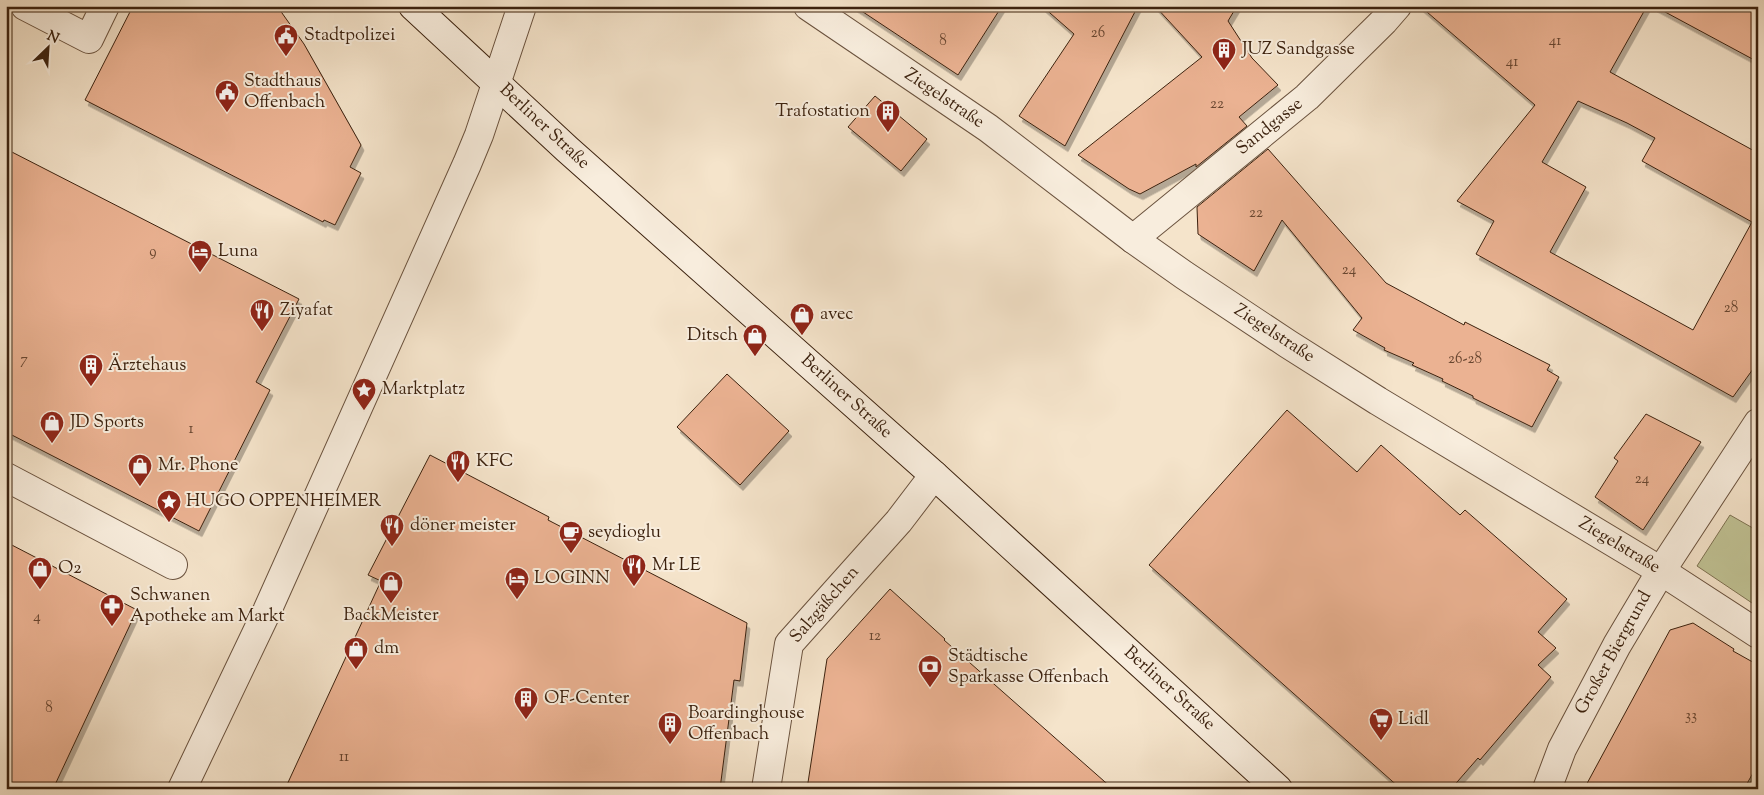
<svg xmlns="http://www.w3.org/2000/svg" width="1764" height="795" font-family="'Sorts Mill Goudy',serif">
<defs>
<filter id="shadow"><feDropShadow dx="3" dy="5.5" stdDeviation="0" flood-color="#0004"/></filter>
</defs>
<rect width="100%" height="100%" fill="#f5e4cb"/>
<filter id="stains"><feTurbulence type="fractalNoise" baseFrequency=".004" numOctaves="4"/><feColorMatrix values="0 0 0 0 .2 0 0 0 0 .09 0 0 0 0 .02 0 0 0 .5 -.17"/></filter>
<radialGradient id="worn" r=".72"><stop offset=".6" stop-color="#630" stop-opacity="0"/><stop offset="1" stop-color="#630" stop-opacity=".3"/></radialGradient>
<!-- green -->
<path fill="#c0c294" stroke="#7e7252" d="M 1730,515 L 1758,531 L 1758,607 L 1697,566 Z"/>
<!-- building -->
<g fill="#ebb292" stroke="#3c220f" fill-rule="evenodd" filter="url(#shadow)">
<path d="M 133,6 L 277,6 L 304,44 L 361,145 L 350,167 L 361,173 L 335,225 L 324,220 L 323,222 L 85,100 Z"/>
<path d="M 854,6 L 1002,6 L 958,75 Z"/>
<path d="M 1042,6 L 1138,6 L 1065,146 L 1019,116 L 1074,34 Z"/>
<path d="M 1155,6 L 1237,6 L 1228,21 L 1252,58 L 1278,85 L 1239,117 L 1247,126 L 1196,167 L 1196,164 L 1140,194 L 1129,189 L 1078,155 L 1202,57 Z"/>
<path d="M 1420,6 L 1647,6 L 1610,72 L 1758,153 L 1758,362 L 1733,397 L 1476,254 L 1494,221 L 1457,201 L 1535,105 ZM 1578,101 L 1627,123 L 1655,138 L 1642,161 L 1752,222 L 1693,330 L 1550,252 L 1586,187 L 1542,162 Z"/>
<path d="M 1654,6 L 1758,6 L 1758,62 Z"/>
<path d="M 875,96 L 927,139 L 901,171 L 848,127 Z"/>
<path d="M 6,149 L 299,299 L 256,382 L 270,390 L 199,531 L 6,432 Z"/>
<path d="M 1268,149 L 1386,283 L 1464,325 L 1465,322 L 1550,365 L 1547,370 L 1559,377 L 1532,427 L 1473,398 L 1473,396 L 1442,381 L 1443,379 L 1412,365 L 1414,363 L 1384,350 L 1385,348 L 1353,330 L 1362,318 L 1282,220 L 1254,271 L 1198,234 L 1197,207 Z"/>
<path d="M 727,374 L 789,431 L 740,485 L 677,427 Z"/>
<path d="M 1287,410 L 1357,472 L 1381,445 L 1460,515 L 1465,510 L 1567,599 L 1538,632 L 1556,648 L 1538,665 L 1551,677 L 1480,760 L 1478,758 L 1451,789 L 1401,789 L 1149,565 Z"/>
<path d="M 1646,414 L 1701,442 L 1643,530 L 1595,497 L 1618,461 L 1614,458 Z"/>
<path d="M 430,455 L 549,517 L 548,520 L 747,623 L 740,681 L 734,680 L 720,789 L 285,789 L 381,581 L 368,575 Z"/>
<path d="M 6,542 L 137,610 L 53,789 L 6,789 Z"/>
<path d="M 890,589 L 945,639 L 944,640 L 1113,789 L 807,789 L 827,659 Z"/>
<path d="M 1693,623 L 1734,649 L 1733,651 L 1758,665 L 1758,764 L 1744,789 L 1584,789 L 1670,630 Z"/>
</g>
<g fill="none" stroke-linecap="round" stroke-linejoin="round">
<defs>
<g id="pedestrian">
<path d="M 25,6 L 89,39 L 105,6"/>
<path d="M 6,477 L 173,565"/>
<path d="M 766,789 L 789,644 L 899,521 L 934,475"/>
</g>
<g id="minor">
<path d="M 808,6 L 988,128 L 1133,239 L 1184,275 L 1288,344 L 1378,401 L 1661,571 L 1758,634"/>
<path d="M 1133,239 L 1307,97 L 1384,21 L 1397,6"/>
<path d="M 1547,789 L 1562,749 L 1617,645 L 1661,571 L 1758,423"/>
</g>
<path id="tertiary" d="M 182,789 L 267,611 L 467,164 L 479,135 L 522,6"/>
<path id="secondary" d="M 413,6 L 567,149 L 934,475 L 1278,789"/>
</defs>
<!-- pedestrian casing -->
<use href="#pedestrian" stroke="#6a523e" stroke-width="30"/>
<!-- minor casing -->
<use href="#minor" stroke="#6a523e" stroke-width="30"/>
<!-- tertiary casing -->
<use href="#tertiary" stroke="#6a523e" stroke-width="30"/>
<!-- secondary casing -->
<use href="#secondary" stroke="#3c220f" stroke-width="30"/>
<!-- pedestrian -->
<use href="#pedestrian" stroke="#f8eddd" stroke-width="28"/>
<!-- minor -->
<use href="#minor" stroke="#f8eddd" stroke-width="28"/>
<!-- tertiary -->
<use href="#tertiary" stroke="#f8eddd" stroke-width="28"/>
<!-- secondary -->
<use href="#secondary" stroke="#f8eddd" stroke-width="28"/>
</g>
<!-- icons -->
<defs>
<symbol id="civic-pin" viewBox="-11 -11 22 30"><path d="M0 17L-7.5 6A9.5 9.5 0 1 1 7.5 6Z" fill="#8f2418" stroke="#f8eddd"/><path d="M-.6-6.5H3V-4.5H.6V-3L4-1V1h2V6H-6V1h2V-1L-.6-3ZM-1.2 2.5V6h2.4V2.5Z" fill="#fff"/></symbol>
<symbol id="building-pin" viewBox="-11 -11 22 30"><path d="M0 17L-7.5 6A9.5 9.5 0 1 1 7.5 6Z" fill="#8f2418" stroke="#f8eddd"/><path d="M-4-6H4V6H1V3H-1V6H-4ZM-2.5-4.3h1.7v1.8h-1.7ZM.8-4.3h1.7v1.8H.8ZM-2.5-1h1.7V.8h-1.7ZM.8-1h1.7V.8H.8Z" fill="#fff"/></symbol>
<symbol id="hotel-pin" viewBox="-11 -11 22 30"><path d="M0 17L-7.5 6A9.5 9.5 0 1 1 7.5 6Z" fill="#8f2418" stroke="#f8eddd"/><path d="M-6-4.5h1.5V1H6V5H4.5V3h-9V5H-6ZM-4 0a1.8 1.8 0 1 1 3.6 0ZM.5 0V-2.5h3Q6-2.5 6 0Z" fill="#fff"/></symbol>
<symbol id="restaurant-pin" viewBox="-11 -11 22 30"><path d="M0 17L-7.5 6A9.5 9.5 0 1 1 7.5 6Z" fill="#8f2418" stroke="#f8eddd"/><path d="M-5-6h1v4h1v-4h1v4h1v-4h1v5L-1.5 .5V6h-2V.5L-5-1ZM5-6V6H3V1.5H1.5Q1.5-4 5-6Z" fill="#fff"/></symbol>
<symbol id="shop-pin" viewBox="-11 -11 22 30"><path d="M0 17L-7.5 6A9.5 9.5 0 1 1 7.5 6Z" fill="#8f2418" stroke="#f8eddd"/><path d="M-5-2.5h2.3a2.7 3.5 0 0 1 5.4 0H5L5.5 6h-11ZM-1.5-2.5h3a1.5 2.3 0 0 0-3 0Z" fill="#fff"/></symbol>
<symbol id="sight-pin" viewBox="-11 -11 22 30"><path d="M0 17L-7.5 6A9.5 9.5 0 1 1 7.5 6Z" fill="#8f2418" stroke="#f8eddd"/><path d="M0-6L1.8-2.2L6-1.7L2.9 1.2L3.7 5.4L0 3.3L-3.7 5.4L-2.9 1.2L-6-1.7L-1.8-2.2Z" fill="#fff"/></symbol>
<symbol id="cafe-pin" viewBox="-11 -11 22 30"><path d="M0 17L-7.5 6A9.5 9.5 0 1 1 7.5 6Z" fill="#8f2418" stroke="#f8eddd"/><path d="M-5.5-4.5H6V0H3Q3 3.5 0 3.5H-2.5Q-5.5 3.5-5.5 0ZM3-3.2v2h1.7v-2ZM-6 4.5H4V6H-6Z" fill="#fff"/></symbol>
<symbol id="pharmacy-pin" viewBox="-11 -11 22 30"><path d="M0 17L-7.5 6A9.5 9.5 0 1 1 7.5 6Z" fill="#8f2418" stroke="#f8eddd"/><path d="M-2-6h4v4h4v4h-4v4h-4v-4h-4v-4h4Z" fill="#fff"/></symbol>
<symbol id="bank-pin" viewBox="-11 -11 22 30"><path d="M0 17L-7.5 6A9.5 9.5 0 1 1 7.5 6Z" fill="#8f2418" stroke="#f8eddd"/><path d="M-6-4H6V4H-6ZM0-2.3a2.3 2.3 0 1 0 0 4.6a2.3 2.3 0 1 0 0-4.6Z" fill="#fff"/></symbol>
<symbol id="supermarket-pin" viewBox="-11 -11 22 30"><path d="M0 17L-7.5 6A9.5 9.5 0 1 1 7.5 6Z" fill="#8f2418" stroke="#f8eddd"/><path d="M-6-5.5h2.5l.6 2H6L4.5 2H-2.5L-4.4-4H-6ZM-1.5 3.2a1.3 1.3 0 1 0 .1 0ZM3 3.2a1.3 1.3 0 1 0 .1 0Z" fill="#fff"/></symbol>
</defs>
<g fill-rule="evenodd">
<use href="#civic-pin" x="272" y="22" width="28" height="38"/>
<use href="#building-pin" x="1210" y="36" width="28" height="38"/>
<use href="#civic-pin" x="213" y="78" width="28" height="38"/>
<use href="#building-pin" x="874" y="98" width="28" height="38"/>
<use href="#hotel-pin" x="186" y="238" width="28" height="38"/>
<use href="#restaurant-pin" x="248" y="297" width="28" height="38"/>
<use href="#shop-pin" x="788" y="301" width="28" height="38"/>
<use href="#shop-pin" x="741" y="322" width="28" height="38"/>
<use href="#building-pin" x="77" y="352" width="28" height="38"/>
<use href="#sight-pin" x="350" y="376" width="28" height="38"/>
<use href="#shop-pin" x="38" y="409" width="28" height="38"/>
<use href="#restaurant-pin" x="444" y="448" width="28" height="38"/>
<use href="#shop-pin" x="126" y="452" width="28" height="38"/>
<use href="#sight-pin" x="155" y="488" width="28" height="38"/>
<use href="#restaurant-pin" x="378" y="512" width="28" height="38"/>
<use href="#cafe-pin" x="557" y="519" width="28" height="38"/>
<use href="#restaurant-pin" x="620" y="552" width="28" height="38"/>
<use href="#shop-pin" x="26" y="555" width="28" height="38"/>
<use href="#hotel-pin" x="503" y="565" width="28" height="38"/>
<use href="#shop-pin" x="377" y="569" width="28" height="38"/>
<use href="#pharmacy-pin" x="98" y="592" width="28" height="38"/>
<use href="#shop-pin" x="342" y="635" width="28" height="38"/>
<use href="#bank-pin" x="916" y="653" width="28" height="38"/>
<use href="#building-pin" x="512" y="685" width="28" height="38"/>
<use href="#supermarket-pin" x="1367" y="706" width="28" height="38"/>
<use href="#building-pin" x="656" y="710" width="28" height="38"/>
</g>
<g text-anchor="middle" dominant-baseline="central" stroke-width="4" stroke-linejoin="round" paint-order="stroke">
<!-- number labels -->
<g font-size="15" fill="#684630">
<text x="1098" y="33">26</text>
<text x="943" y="41">8</text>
<text x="1555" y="41">41</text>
<text x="1512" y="62">41</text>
<text x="1217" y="104">22</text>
<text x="1256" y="213">22</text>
<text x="153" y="252">9</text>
<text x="1349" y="270">24</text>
<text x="1731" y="308">28</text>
<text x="1465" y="359">26-28</text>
<text x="24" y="360">7</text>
<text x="191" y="429">1</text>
<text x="1642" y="479">24</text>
<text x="37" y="617">4</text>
<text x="875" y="636">12</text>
<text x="49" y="708">8</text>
<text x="1691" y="716">33</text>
<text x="344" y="757">11</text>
</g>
<!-- poi labels -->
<g font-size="18" fill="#3c220f" stroke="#f8eddd" text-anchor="start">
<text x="304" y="36">Stadtpolizei</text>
<text x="1242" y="50">JUZ Sandgasse</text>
<text x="244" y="82">Stadthaus<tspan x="244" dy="21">Offenbach</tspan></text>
<text x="870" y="112" text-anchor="end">Trafostation</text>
<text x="218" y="252">Luna</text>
<text x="280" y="311">Ziyafat</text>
<text x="820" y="315">avec</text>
<text x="738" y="336" text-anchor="end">Ditsch</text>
<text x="108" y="366">Ärztehaus</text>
<text x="382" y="390">Marktplatz</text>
<text x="70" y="423">JD Sports</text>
<text x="476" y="462">KFC</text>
<text x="158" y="466">Mr. Phone</text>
<text x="186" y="502">HUGO OPPENHEIMER</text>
<text x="410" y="526">döner meister</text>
<text x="588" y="533">seydioglu</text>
<text x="652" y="566">Mr LE</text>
<text x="58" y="569">O2</text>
<text x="534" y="579">LOGINN</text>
<text x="130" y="596">Schwanen<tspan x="130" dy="21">Apotheke am Markt</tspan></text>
<text x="391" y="616" text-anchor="middle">BackMeister</text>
<text x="374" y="649">dm</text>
<text x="948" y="657">Städtische<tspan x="948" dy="21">Sparkasse Offenbach</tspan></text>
<text x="544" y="699">OF-Center</text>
<text x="688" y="714">Boardinghouse<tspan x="688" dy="21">Offenbach</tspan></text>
<text x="1398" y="720">Lidl</text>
</g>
<!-- street labels -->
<g font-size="18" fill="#3c220f" stroke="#f8eddd">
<text transform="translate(944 99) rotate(34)">Ziegelstraße</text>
<text transform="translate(544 127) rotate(43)">Berliner Straße</text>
<text transform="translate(1270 127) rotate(-39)">Sandgasse</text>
<text transform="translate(1274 334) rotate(33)">Ziegelstraße</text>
<text transform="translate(846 397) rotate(42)">Berliner Straße</text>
<text transform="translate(1619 546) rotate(31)">Ziegelstraße</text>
<text transform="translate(825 605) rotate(-49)">Salzgäßchen</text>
<text transform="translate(1614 653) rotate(-61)">Großer Biergrund</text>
<text transform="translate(1169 689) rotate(42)">Berliner Straße</text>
</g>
</g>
<!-- margin -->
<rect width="1764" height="795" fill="none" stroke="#f5e4cb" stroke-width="25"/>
<rect x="8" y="8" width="1749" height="780" fill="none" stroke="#3c220f" stroke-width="2.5"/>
<rect x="12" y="12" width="1739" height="770" fill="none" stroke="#3c220f"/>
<!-- north arrow -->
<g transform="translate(48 48) rotate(25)" stroke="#f8eddd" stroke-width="4" paint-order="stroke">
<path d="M0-4L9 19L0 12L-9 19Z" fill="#3c220f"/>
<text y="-8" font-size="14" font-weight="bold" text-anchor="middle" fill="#3c220f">N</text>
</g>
<rect width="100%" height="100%" filter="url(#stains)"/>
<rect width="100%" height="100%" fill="url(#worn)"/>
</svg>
